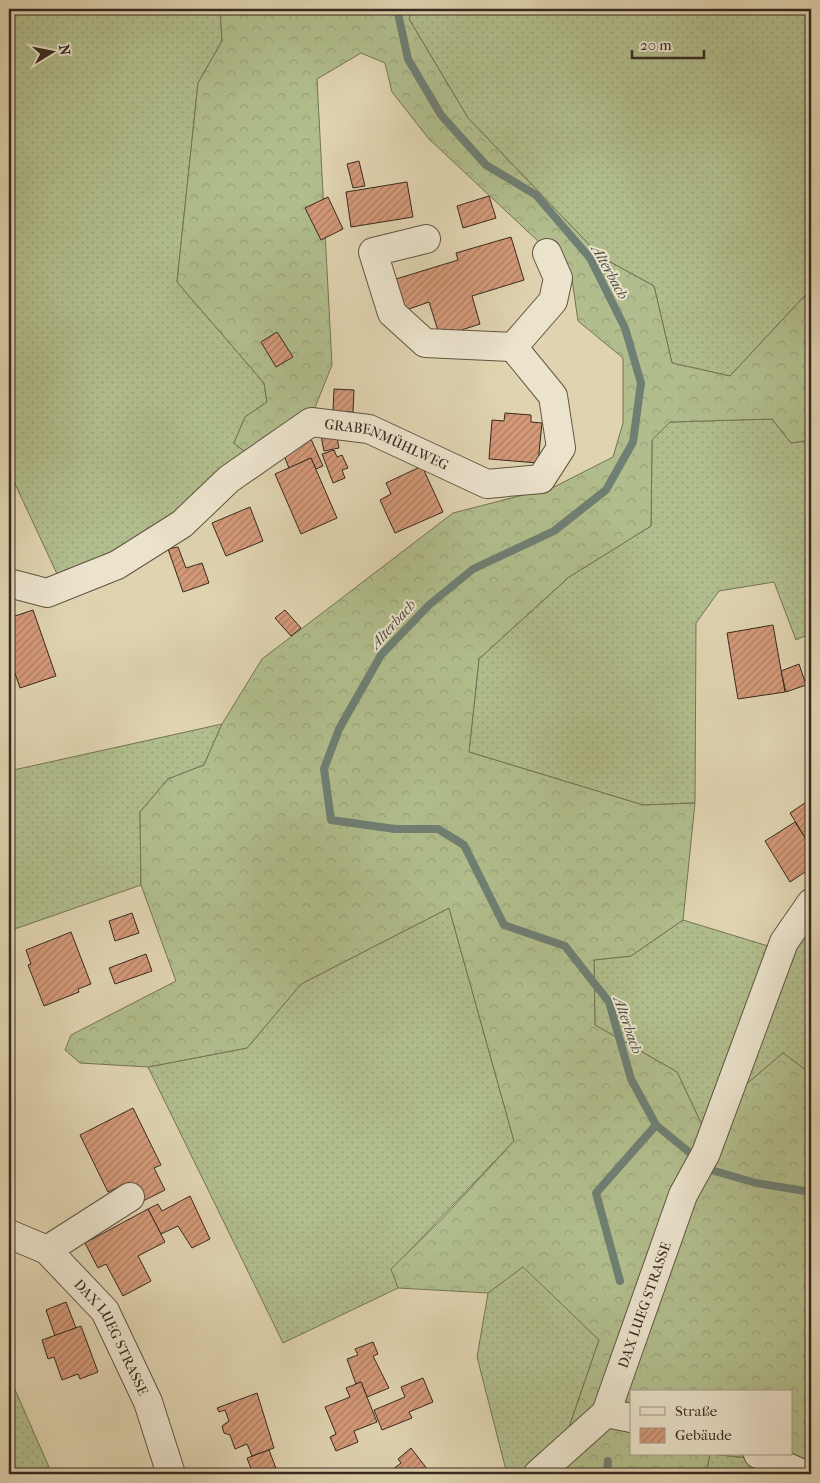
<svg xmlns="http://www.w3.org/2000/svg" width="820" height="1483" font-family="'IM FELL French Canon',serif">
<defs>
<pattern id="grass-dots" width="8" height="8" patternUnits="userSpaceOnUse" patternTransform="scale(1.25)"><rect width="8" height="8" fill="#b1bd8c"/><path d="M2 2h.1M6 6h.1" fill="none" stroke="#99a278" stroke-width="1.8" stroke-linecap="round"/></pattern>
<pattern id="forest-crowns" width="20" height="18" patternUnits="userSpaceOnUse" patternTransform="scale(1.25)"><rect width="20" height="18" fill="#b1bd8c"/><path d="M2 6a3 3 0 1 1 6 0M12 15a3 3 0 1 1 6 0" fill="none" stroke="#99a278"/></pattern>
<pattern id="building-hatch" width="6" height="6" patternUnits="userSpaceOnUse" patternTransform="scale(1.25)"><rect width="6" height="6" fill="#d49979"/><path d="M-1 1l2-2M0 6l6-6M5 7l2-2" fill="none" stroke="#ad7d63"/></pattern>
</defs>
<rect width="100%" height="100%" fill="#e0d4b0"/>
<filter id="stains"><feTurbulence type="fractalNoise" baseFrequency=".004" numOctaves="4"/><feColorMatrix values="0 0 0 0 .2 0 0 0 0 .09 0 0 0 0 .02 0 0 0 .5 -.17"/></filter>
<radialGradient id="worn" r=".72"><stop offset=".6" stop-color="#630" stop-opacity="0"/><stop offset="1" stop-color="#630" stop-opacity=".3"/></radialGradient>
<!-- grass -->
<g fill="url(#grass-dots)" stroke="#747356">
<path d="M 9,9 L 220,9 L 222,41 L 198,83 L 177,282 L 264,383 L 267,402 L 245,417 L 234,443 L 245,452 L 154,537 L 58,576 L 9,471 Z"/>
<path d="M 412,9 L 811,9 L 811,289 L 730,376 L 672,363 L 654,286 L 601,257 L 468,118 L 409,19 Z"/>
<path d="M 772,419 L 791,443 L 811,440 L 811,633 L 796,640 L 774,582 L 719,591 L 696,623 L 695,803 L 643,805 L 469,752 L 479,659 L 569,577 L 651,526 L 652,440 L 670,422 Z"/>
<path d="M 222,724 L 204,765 L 168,779 L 140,812 L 141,885 L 9,931 L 9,771 Z"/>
<path d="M 449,908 L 514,1141 L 392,1269 L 398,1288 L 283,1343 L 148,1067 L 247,1048 L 301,984 Z"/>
<path d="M 811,908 L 811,1074 L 783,1053 L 701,1123 L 677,1072 L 595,1025 L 594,960 L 631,956 L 683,920 L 768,946 Z"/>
<path d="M 523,1266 L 599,1340 L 553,1474 L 507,1474 L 477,1357 L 488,1293 Z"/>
<path d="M 9,1376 L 52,1474 L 9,1474 Z"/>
<path d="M 710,1454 L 760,1459 L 769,1474 L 706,1474 Z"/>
</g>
<!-- forest -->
<path fill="url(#forest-crowns)" stroke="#747356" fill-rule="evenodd" d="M 220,9 L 412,9 L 409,19 L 468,118 L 601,257 L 654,286 L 672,363 L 730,376 L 811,289 L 811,440 L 791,443 L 772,419 L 670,422 L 652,440 L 651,526 L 569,577 L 479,659 L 469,752 L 643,805 L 695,803 L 683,920 L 631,956 L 594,960 L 595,1025 L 677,1072 L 701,1123 L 783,1053 L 811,1074 L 811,1474 L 769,1474 L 760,1459 L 710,1454 L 706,1474 L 553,1474 L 599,1340 L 523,1267 L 488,1293 L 398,1288 L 391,1269 L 442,1219 L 514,1141 L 449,908 L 301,984 L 247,1048 L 148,1067 L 80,1063 L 65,1050 L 71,1035 L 176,981 L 141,885 L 140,812 L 168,779 L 204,765 L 222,724 L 262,659 L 453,513 L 554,487 L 613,457 L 623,423 L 623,358 L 578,321 L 571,272 L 429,139 L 392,92 L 385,63 L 361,53 L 317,79 L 332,365 L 314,410 L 245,452 L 234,443 L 245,417 L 267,402 L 264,383 L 177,282 L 198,83 L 222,41 ZM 631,1392 L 791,1392 L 791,1454 L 631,1454 Z"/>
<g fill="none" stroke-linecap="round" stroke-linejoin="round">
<!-- stream -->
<g stroke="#6f7f73" stroke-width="8">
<path d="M 397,9 L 408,59 L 441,115 L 486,165 L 536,195 L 590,258 L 625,328 L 641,383 L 633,442 L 606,490 L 554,531 L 473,569 L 429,605 L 381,655 L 339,729 L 324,769 L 331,820 L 395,829 L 438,829 L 464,845 L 504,925 L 565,946 L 609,1002 L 631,1079 L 656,1125 L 596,1193 L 620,1281"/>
<path d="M 656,1125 L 711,1170 L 756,1183 L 811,1192"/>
<path d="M 607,1474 L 608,1461"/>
</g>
</g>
<!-- building -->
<g fill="url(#building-hatch)" stroke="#372920">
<path d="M 359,161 L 365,186 L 353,188 L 347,164 Z"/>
<path d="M 407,182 L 413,217 L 351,227 L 346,192 Z"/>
<path d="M 489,196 L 496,218 L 463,228 L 457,206 Z"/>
<path d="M 328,197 L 343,229 L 321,240 L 305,208 Z"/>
<path d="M 511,237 L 524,280 L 472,296 L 480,324 L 440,337 L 429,302 L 406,310 L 396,279 L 458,260 L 456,253 Z"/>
<path d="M 277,332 L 293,357 L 276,367 L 261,342 Z"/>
<path d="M 334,389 L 354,390 L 353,412 L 333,411 Z"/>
<path d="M 505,413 L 531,415 L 531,422 L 542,423 L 538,463 L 489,459 L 492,420 L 504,421 Z"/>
<path d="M 336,433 L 339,448 L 324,451 L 321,436 Z"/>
<path d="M 311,439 L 323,466 L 316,469 L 311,458 L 289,468 L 282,451 Z"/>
<path d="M 334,450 L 337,457 L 342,455 L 348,468 L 342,470 L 345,478 L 333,483 L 322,454 Z"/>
<path d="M 311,458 L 337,518 L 301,534 L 275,474 Z"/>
<path d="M 422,466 L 443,512 L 395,533 L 380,500 L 391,494 L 386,483 Z"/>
<path d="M 250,507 L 263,541 L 226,556 L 212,523 Z"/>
<path d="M 178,547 L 186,568 L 202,563 L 209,583 L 183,592 L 168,549 Z"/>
<path d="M 33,610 L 56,676 L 20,688 L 9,656 L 9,618 Z"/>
<path d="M 285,610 L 301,628 L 291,636 L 275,618 Z"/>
<path d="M 773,625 L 785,692 L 738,699 L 727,633 Z"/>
<path d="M 799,664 L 806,685 L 786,692 L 781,671 Z"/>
<path d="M 811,799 L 811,835 L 806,839 L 790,813 Z"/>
<path d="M 795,822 L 811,847 L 811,868 L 790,882 L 765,841 Z"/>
<path d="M 132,913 L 139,933 L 115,941 L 109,921 Z"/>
<path d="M 71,932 L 91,984 L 78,989 L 79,992 L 44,1006 L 28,965 L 31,964 L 26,950 Z"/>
<path d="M 146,954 L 152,971 L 115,984 L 109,968 Z"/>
<path d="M 133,1108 L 161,1165 L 154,1168 L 165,1190 L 139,1203 L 129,1182 L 108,1192 L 80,1135 Z"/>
<path d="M 190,1196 L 210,1239 L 192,1248 L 178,1226 L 161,1234 L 148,1209 L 158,1204 L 162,1211 Z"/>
<path d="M 148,1209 L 165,1242 L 138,1256 L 151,1281 L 123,1296 L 106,1264 L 98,1268 L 85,1243 Z"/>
<path d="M 66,1302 L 76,1328 L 55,1336 L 46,1310 Z"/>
<path d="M 81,1326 L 98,1372 L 80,1379 L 78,1374 L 62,1380 L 54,1357 L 48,1359 L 42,1340 Z"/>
<path d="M 373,1342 L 378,1354 L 373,1356 L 389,1388 L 367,1397 L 361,1382 L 356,1384 L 347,1359 L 358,1355 L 355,1349 Z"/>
<path d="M 423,1378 L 433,1402 L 409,1412 L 412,1418 L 382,1430 L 374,1410 L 405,1397 L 401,1387 Z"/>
<path d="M 361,1382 L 377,1422 L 354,1431 L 358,1442 L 336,1451 L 330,1437 L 336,1434 L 325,1407 L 350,1397 L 346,1388 Z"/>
<path d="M 257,1393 L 274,1448 L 252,1456 L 247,1444 L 235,1449 L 230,1435 L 224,1433 L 222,1426 L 229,1421 L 225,1410 L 219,1412 L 217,1408 Z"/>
<path d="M 411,1448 L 431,1474 L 387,1474 L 401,1463 L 398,1459 Z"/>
<path d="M 269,1450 L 277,1471 L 270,1474 L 253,1474 L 247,1458 Z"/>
</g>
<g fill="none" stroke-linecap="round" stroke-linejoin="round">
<defs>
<g id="minor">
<path d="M 426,239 L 373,252 L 392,313 L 425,343 L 513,347"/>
<path d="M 513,347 L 553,301 L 558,278 L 547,253"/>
<path id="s1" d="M 9,583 L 47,593 L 117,565 L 182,524 L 229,479 L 311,422 L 369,429 L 487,484 L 541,479 L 561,448 L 553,396 L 513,347"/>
<path id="s2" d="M 9,1234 L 47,1250 L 105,1311 L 148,1402 L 171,1474"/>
<path d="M 47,1250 L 130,1197"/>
<path d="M 606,1413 L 631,1418"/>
<path d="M 758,1454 L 803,1474"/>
<path id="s3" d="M 538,1474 L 606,1413 L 683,1195 L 706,1153 L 784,942 L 811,903"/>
</g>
</defs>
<!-- minor casing -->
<use href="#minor" stroke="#615444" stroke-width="30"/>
<!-- minor -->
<use href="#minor" stroke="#ebe3cc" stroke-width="28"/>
</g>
<g text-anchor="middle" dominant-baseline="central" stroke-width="4" stroke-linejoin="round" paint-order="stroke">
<!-- street labels -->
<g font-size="14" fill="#372920" stroke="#ebe3cc">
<text stroke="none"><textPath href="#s1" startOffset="436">GRABENMÜHLWEG</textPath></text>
<text stroke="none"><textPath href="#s3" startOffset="206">DAX LUEG STRASSE</textPath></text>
<text stroke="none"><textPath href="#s2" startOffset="151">DAX LUEG STRASSE</textPath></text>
</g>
<!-- water labels -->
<g font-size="15" font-style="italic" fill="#4e4d43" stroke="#ebe3cc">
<text transform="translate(610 272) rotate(61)">Alterbach</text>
<text transform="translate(393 624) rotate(-48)">Alterbach</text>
<text transform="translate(628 1025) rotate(71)">Alterbach</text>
</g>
</g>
<!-- margin -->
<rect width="820" height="1483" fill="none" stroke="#e0d4b0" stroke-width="30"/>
<rect x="10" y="10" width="800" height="1463" fill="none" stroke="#372920" stroke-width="2.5"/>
<rect x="15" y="15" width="790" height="1453" fill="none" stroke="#372920"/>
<!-- legend -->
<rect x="630" y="1390" width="162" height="65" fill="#ebe3cc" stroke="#a39987"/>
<rect x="640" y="1407" width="25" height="8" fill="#ebe3cc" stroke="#a39987"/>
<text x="675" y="1416" font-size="15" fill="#372920">Straße</text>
<rect x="640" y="1428" width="25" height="15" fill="url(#building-hatch)" stroke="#a39987"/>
<text x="675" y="1440" font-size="15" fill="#372920">Gebäude</text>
<!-- north arrow -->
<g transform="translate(52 52) rotate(80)" stroke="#ebe3cc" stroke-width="4" paint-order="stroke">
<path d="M0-4L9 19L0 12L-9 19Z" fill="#372920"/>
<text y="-8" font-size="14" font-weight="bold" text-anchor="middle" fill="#372920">N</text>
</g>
<!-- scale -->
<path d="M632 50v8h72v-8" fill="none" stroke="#372920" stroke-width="2.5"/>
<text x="640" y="50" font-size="15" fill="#372920" stroke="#ebe3cc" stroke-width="4" paint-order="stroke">20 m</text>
<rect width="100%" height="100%" filter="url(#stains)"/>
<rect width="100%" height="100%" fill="url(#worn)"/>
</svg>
